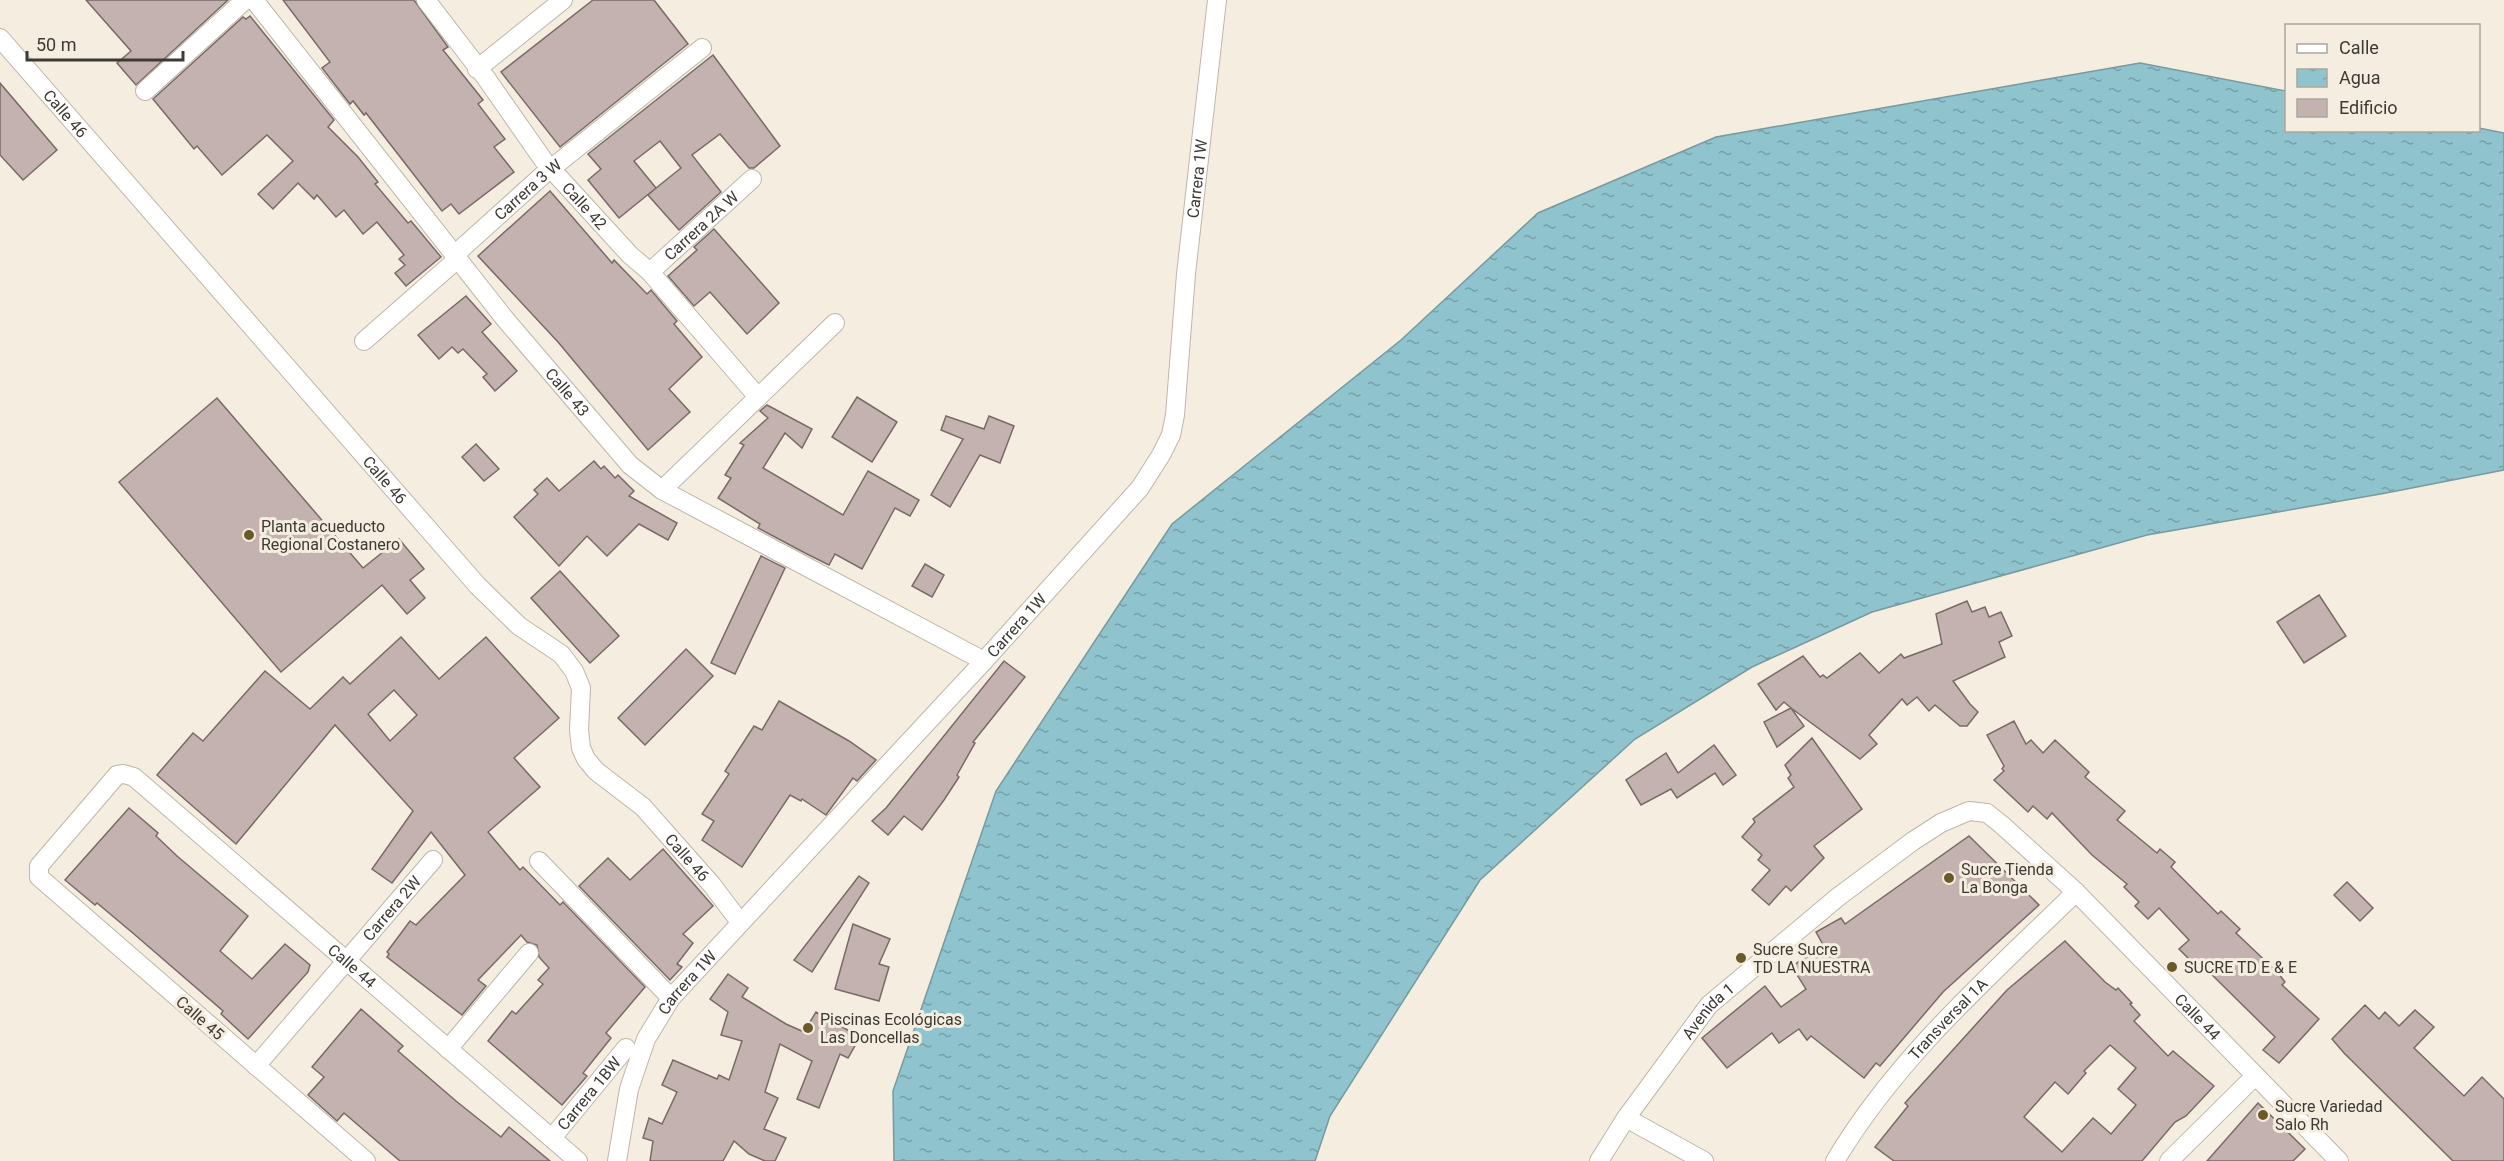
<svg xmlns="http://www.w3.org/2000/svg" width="2504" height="1161" font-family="Roboto,sans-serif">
<defs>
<pattern id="water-ripples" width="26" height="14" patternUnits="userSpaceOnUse" patternTransform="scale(1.5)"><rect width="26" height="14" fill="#8fc3cd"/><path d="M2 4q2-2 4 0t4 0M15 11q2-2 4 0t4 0" fill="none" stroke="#769fa7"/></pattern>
</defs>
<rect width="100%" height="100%" fill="#f5eee0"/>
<!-- water -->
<path fill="url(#water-ripples)" stroke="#769a9f" stroke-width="1.5" d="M 2140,63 L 2286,91 L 2286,130 L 2478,130 L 2479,128 L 2504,133 L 2504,470 L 2386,493 L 2147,535 L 1872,612 L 1752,667 L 1635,739 L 1480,880 L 1330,1116 L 1315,1161 L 894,1161 L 893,1091 L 996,791 L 1172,524 L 1401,340 L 1538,213 L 1716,137 Z"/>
<!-- building -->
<g fill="#c3b2b0" stroke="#796a67" stroke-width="1.5" fill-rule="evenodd">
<path d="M 86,0 L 228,0 L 136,85 L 117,63 L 131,51 Z"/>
<path d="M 283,0 L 414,0 L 448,47 L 443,50 L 483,100 L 478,104 L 505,139 L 494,147 L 514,172 L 459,214 L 451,204 L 442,211 L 366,113 L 364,115 L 353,101 L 350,104 L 322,68 L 330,62 Z"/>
<path d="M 593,0 L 654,0 L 688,44 L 560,147 L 501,72 Z"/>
<path d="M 250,16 L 334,120 L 328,127 L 358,157 L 378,182 L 375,184 L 408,223 L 411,221 L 441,257 L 406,286 L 395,273 L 405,265 L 399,259 L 404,255 L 377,222 L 363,234 L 344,210 L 336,217 L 317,195 L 314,199 L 298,183 L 273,209 L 258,194 L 293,161 L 267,135 L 222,175 L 197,146 L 194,149 L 153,99 L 243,17 L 246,19 Z"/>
<path d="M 713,55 L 780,146 L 754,168 L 749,168 L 720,134 L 692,155 L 721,192 L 679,230 L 648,195 L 656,188 L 619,218 L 588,180 L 601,169 L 588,154 ZM 660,141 L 681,168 L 656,188 L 634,161 Z"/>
<path d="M 0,83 L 57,150 L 23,180 L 0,155 Z"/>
<path d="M 550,191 L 612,263 L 614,260 L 647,294 L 651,290 L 677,321 L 674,324 L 702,357 L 669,389 L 690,412 L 648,450 L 558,342 L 478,256 Z"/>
<path d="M 714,229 L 779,303 L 747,334 L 710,292 L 694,306 L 668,276 L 697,250 L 694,247 Z"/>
<path d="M 466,296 L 491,324 L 482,332 L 517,371 L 495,391 L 483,377 L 487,374 L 463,349 L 458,353 L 452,347 L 439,359 L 418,335 Z"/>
<path d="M 857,397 L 897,422 L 872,462 L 832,437 Z"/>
<path d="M 217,398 L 363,568 L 399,539 L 424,569 L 410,580 L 425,598 L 407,614 L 382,585 L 281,672 L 119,482 Z"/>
<path d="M 767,405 L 812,429 L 802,448 L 785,433 L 763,468 L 843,515 L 868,471 L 919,500 L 910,516 L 895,508 L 862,569 L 835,554 L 829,565 L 805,553 L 758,528 L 760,524 L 718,498 L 731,478 L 725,475 L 744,445 L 740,443 L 768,418 L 760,411 Z"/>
<path d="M 946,416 L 984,429 L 989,416 L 1014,426 L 1000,463 L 980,455 L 950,507 L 931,495 L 963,439 L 941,430 Z"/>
<path d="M 476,444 L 499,469 L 484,481 L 462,457 Z"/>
<path d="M 594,461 L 601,469 L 604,466 L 615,478 L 618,475 L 634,491 L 629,496 L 677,523 L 668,540 L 639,524 L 607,556 L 587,536 L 559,566 L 514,517 L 538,494 L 534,490 L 547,478 L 559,491 Z"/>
<path d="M 761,556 L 785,568 L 735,674 L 711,663 Z"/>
<path d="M 925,564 L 944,575 L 932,597 L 912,586 Z"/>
<path d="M 560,571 L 619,636 L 590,663 L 531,598 Z"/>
<path d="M 2319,595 L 2346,636 L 2304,663 L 2277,622 Z"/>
<path d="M 1967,601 L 1972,612 L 1985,607 L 1989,617 L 2001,612 L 2012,636 L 1999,642 L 2005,657 L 1953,681 L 1970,704 L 1978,712 L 1967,726 L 1960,726 L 1935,705 L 1929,711 L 1917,697 L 1907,705 L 1902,699 L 1869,735 L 1877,744 L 1860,759 L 1791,708 L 1804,726 L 1777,747 L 1764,722 L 1791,708 L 1784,702 L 1776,710 L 1758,684 L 1803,656 L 1820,677 L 1823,675 L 1827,678 L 1860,653 L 1879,673 L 1901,654 L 1904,658 L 1942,644 L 1936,614 Z"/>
<path d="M 401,637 L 439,679 L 486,637 L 559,718 L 514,758 L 540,787 L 488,832 L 520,870 L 523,867 L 560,905 L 563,902 L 645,987 L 606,1033 L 611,1038 L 583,1073 L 587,1076 L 562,1105 L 488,1041 L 512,1011 L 516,1014 L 543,984 L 538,980 L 549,968 L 539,957 L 537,945 L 527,942 L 521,935 L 478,980 L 486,986 L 462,1015 L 387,957 L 389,954 L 387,952 L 410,921 L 416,925 L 465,875 L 431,832 L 392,883 L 372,869 L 413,811 L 335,725 L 236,844 L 157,775 L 193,733 L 203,741 L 265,671 L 310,709 L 343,677 L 350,684 ZM 394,690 L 417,715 L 390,741 L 368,714 Z"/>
<path d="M 686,649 L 713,676 L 645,745 L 618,718 Z"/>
<path d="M 1004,661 L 1025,677 L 973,742 L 975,743 L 957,775 L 959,777 L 944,800 L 922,830 L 904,816 L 888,835 L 872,821 L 886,808 Z"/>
<path d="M 779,701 L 849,741 L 876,760 L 857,781 L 853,778 L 826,815 L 802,799 L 801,801 L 790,795 L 742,867 L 702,840 L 714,821 L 702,814 L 729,774 L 725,771 L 754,726 L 762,730 Z"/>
<path d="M 2014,721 L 2026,744 L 2031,740 L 2043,753 L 2055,740 L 2089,772 L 2085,777 L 2125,811 L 2117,820 L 2157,853 L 2160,849 L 2175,862 L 2171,867 L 2218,914 L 2221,911 L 2240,929 L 2236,933 L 2278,973 L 2285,982 L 2282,985 L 2319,1019 L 2279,1063 L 2263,1050 L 2275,1037 L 2204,967 L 2200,970 L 2179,949 L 2189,940 L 2159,908 L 2148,919 L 2135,906 L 2139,902 L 2124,887 L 2127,884 L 2092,855 L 2052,813 L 2047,819 L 2033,806 L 2028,812 L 1994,780 L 2004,771 L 2002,769 L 2004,766 L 1987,735 Z"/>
<path d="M 1812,738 L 1862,809 L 1814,846 L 1824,858 L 1791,891 L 1786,886 L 1769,905 L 1752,890 L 1770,870 L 1758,860 L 1762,855 L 1742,837 L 1755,822 L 1753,819 L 1794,787 L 1788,778 L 1791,775 L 1785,765 Z"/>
<path d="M 1714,745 L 1736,775 L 1723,785 L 1715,773 L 1677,798 L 1671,789 L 1641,805 L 1626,780 L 1666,753 L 1678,773 Z"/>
<path d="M 129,808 L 158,833 L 156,836 L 177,856 L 248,916 L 220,951 L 252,979 L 285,944 L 310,965 L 308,972 L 248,1039 L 221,1014 L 223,1011 L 134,934 L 97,903 L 95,905 L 65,880 Z"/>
<path d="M 1969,836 L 2039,905 L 1943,992 L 1880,1066 L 1876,1063 L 1864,1078 L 1811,1036 L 1807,1040 L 1799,1029 L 1779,1043 L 1772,1033 L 1727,1068 L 1702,1038 L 1765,986 L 1781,1007 L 1806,989 L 1792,967 L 1822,943 L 1816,932 L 1841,918 L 1845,924 Z"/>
<path d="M 663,849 L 713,906 L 683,934 L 693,943 L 677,964 L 682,967 L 670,980 L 579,886 L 608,858 L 630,880 Z"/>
<path d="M 859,876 L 869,883 L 812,972 L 794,960 Z"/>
<path d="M 2347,882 L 2373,908 L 2360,921 L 2334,895 Z"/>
<path d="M 853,924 L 890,939 L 879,964 L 889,967 L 879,1001 L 835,989 Z"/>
<path d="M 2065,941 L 2105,982 L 2116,990 L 2118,988 L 2132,1003 L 2130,1004 L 2140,1015 L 2134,1021 L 2168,1056 L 2173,1051 L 2214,1086 L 2186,1116 L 2175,1122 L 2142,1161 L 1894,1161 L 1875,1147 L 1908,1106 L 1905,1103 L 2007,990 ZM 2110,1045 L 2136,1068 L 2118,1089 L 2136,1105 L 2111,1134 L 2093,1118 L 2062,1152 L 2024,1117 L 2055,1082 L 2068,1094 L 2086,1073 L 2084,1071 Z"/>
<path d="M 728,974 L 748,988 L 742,997 L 786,1024 L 804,1032 L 816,1012 L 860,1037 L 848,1058 L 840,1054 L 819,1108 L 797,1099 L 812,1061 L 780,1044 L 765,1092 L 778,1098 L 764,1129 L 786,1138 L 775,1161 L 765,1161 L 749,1154 L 734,1141 L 723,1161 L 650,1161 L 653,1141 L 643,1138 L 649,1118 L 662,1124 L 677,1092 L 662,1085 L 673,1060 L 717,1079 L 719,1075 L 729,1080 L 742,1041 L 721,1035 L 728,1012 L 710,999 Z"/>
<path d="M 2365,1005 L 2379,1019 L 2385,1012 L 2399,1026 L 2415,1010 L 2434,1027 L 2414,1048 L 2464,1096 L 2482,1077 L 2504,1099 L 2504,1161 L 2453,1161 L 2344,1053 L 2332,1039 Z"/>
<path d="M 361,1009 L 403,1046 L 398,1051 L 456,1101 L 501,1137 L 509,1127 L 550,1161 L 400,1161 L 344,1113 L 337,1121 L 308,1095 L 324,1077 L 312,1067 Z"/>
<path d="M 2258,1103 L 2305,1149 L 2293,1161 L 2207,1161 Z"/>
</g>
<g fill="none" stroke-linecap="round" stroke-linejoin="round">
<defs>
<g id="minor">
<path id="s1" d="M 254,0 L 505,319 L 630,465 L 662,490 L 984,661"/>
<path id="s2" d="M 426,0 L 486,78 L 544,161 L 630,255 L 650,272 L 758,397"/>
<path id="s3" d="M 0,38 L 477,585 L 519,626 L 561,654 L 574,671 L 581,688 L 579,730 L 581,748 L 586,759 L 596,771 L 643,807 L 712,885 L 740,922"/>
<path d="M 477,69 L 563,0"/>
<path d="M 145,91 L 245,0"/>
<path id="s4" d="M 650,272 L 752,179"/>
<path id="s5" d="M 364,341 L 453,263 L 461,249 L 543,175 L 702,48"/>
<path d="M 662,490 L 835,323"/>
<path d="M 539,861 L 671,998"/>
<path d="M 448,1049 L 529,953"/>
<path id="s6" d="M 256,1066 L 433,860"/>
<path d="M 1626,1118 L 1704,1161"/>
<path id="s7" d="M 552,1138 L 626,1048"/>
<path id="s8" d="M 366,1161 L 39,877 L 39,866 L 117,775 L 124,774 L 134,777 L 578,1161"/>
<path id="s9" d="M 617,1161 L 629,1089 L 646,1039 L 671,998 L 984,661 L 1140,488 L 1161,455 L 1171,435 L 1175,415 L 1186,274 L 1217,0"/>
<path id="s10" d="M 1599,1161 L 1626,1118 L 1709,1005 L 1838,897 L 1913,841 L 1941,823 L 1969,811 L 1987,813 L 2002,825 L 2076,892 L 2339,1161"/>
<path id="s11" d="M 1835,1161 C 1897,1057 1990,976 2076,892"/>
<path d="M 2169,1161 L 2255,1076"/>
</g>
</defs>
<!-- minor casing -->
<use href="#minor" stroke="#bdb6a9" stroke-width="20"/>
<!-- minor -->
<use href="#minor" stroke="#fff" stroke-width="18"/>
</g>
<!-- markers -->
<g fill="#695a28" stroke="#f5eee0" stroke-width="2">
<circle cx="249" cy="535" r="6"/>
<circle cx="1949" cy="878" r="6"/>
<circle cx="1741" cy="958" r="6"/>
<circle cx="2172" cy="967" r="6"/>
<circle cx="808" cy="1028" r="6"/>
<circle cx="2263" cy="1115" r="6"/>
</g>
<g text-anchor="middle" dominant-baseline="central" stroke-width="6" stroke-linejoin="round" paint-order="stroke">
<!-- street labels -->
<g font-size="16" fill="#3d3a35" stroke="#f5eee0">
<text stroke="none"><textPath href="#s3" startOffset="100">Calle 46</textPath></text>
<text stroke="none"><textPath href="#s9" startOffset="1186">Carrera 1W</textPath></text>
<text stroke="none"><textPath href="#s5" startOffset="224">Carrera 3 W</textPath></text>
<text stroke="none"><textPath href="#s2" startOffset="260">Calle 42</textPath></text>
<text stroke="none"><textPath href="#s4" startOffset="69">Carrera 2A W</textPath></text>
<text stroke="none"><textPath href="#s1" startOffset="502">Calle 43</textPath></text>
<text stroke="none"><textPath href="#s3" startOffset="586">Calle 46</textPath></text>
<text stroke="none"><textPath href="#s9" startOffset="682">Carrera 1W</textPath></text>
<text stroke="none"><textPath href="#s3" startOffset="1089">Calle 46</textPath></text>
<text stroke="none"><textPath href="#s6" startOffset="208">Carrera 2W</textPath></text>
<text stroke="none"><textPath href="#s8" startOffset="870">Calle 44</textPath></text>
<text stroke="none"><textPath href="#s9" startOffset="196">Carrera 1W</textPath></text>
<text stroke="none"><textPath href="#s10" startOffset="186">Avenida 1</textPath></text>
<text stroke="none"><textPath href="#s10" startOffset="828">Calle 44</textPath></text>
<text transform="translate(200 1018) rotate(41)">Calle 45</text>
<text stroke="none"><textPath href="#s11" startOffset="182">Transversal 1A</textPath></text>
<text stroke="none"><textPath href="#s7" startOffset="58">Carrera 1BW</textPath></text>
</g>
<!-- poi labels -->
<g font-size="16" fill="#3d3a35" stroke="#f5eee0" text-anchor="start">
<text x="261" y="526">Planta acueducto<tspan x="261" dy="18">Regional Costanero</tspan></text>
<text x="1961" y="869">Sucre Tienda<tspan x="1961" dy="18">La Bonga</tspan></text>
<text x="1753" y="949">Sucre Sucre<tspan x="1753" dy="18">TD LA NUESTRA</tspan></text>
<text x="2184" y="967">SUCRE TD E &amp; E</text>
<text x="820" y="1019">Piscinas Ecológicas<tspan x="820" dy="18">Las Doncellas</tspan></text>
<text x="2275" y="1106">Sucre Variedad<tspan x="2275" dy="18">Salo Rh</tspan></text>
</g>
</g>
<!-- legend -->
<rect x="2285" y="24" width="195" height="108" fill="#f5eee0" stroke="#aba69c" stroke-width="1.5"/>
<rect x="2297" y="44" width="30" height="9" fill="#ffffff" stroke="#aba69c" stroke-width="1.5"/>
<text x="2339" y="54" font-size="18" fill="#3d3a35">Calle</text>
<rect x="2297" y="69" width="30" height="18" fill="url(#water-ripples)" stroke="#aba69c" stroke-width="1.5"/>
<text x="2339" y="84" font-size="18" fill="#3d3a35">Agua</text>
<rect x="2297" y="99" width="30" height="18" fill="#c3b2b0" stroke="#aba69c" stroke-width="1.5"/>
<text x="2339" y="114" font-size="18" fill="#3d3a35">Edificio</text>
<!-- scale -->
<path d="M27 51v9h156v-9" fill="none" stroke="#3d3a35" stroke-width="3"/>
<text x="36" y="51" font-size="18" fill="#3d3a35" stroke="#f5eee0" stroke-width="4.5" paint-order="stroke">50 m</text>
</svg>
